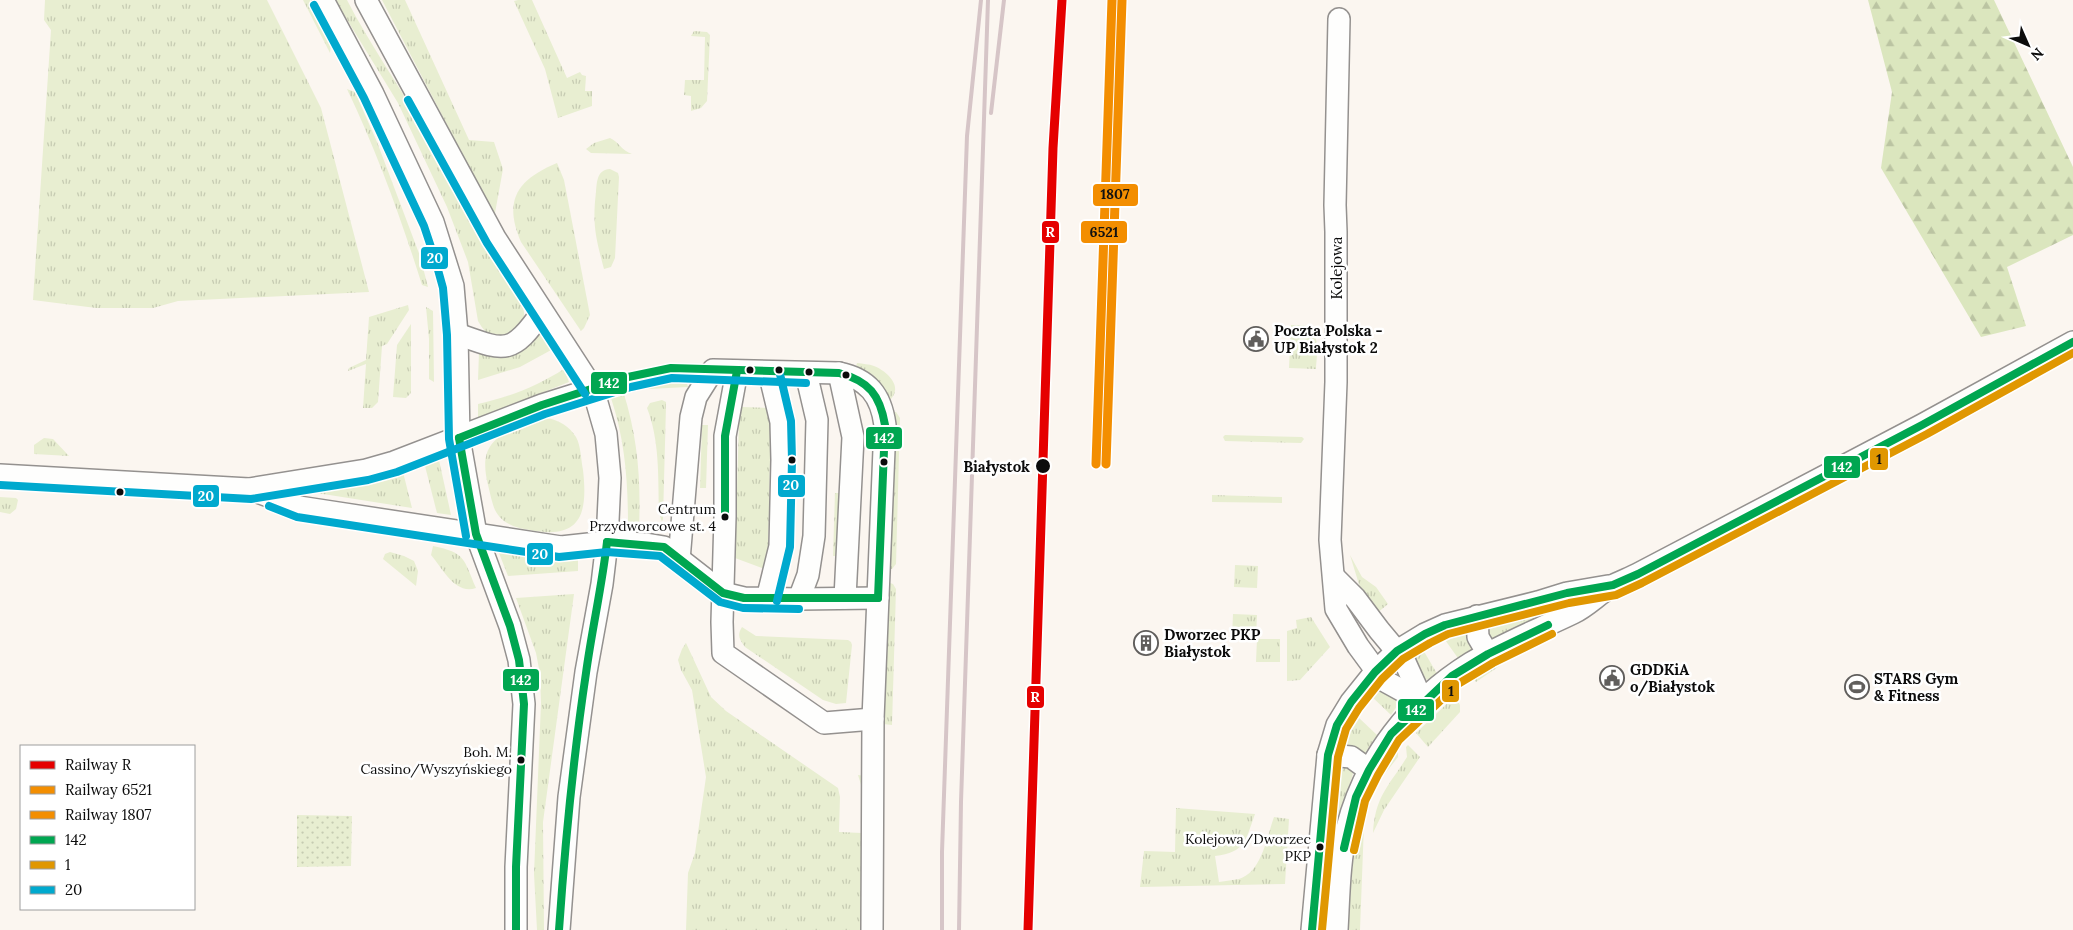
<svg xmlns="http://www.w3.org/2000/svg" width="2073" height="930" font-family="Lora,serif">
<defs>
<pattern id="grass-tufts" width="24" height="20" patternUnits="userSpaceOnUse" patternTransform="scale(1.25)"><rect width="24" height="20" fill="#e8eed1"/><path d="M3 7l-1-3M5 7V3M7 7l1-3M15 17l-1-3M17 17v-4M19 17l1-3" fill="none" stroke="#c6cbb2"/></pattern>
<pattern id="forest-firs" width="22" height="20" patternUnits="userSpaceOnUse" patternTransform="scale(1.25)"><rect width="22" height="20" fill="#dbe6be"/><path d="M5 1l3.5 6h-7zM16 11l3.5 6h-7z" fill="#bbc4a2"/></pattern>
<pattern id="park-dots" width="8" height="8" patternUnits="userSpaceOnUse" patternTransform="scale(1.25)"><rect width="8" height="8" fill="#e8eed1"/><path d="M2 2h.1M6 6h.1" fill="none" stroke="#c6cbb2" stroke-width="1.8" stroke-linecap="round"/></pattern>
</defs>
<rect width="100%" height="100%" fill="#fbf6f0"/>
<!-- grass -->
<g fill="url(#grass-tufts)">
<path d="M 45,0 L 267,0 L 321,108 L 369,292 L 178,301 L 153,308 L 96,308 L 33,300 L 51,30 L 44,20 Z"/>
<path d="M 303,0 L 310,0 L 331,43 L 330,53 Z"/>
<path d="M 335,0 L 347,0 C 369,43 397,82 421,124 C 445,166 464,210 489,251 C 499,267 527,300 524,318 C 522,329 506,339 494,336 C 487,335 482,328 478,321 L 468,262 L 447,207 L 398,103 Z"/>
<path d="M 382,0 L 405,0 L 469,140 L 494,142 L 503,169 L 495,213 L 493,213 Z"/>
<path d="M 518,0 L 532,0 L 567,78 L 580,72 L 582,75 L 586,76 L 585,91 L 592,91 L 592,106 L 558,118 L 545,69 L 514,1 Z"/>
<path d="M 694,31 L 707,32 L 710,35 L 707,101 L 701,108 L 691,111 L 691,96 L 684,95 L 685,80 L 704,80 L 705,37 L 691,36 Z"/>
<path d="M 347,89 L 355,92 L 377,142 L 420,256 L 428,287 L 422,285 C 401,218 377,152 347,89 Z"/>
<path d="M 610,138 C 619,142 622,151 632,154 L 591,153 L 586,149 L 594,143 Z"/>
<path d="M 557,163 L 564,180 L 590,315 L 584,328 L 581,331 L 521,242 C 503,200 517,180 557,163 Z"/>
<path d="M 610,169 L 618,173 L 619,177 L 615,258 L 611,267 L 604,269 C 596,239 592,225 596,192 C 597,181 597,170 610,169 Z"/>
<path d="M 408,305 L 409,310 L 387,344 L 382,346 L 378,402 L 372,408 L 363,408 L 366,364 L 348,371 L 349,368 L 366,360 L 369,317 Z"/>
<path d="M 426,307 L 433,311 L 434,382 L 429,379 L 429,339 Z"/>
<path d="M 411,324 L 411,393 L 406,398 L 393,397 L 397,345 Z"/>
<path d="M 1291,325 L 1305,325 C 1321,333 1317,354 1316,369 L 1289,368 Z"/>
<path d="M 540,329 L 553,349 L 520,367 L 478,380 L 479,352 C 506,357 526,359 540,329 Z"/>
<path d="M 857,363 C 863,364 869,364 874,366 C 887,371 904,387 890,400 L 873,375 L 856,367 Z"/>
<path d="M 564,369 L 569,382 L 478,418 L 478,404 C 510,397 537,386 564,369 Z"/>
<path d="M 674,380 L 681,380 L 687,383 L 688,387 L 649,389 L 645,386 Z"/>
<path d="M 623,391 C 638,438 641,480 639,529 L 631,530 L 628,525 C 628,482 625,440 611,398 L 613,393 Z"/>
<path d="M 662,400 L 666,402 L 666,406 L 663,519 L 662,522 L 659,513 C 658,479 660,441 647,408 L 650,403 Z"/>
<path d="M 742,407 L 771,408 L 768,558 L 765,569 L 735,558 L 739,421 Z"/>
<path d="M 892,412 L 896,412 L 900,418 L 896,564 L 892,569 L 888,569 Z"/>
<path d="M 548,418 C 560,421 569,426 576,437 C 581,446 581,460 583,470 C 588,514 581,540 530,530 C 516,528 502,524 495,510 C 492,503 490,493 488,485 C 480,452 489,439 519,426 C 529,422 538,419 548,418 Z"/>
<path d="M 702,425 L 708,425 L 706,488 L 700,488 Z"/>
<path d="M 1225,435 L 1302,437 L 1304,439 L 1301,443 L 1225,441 L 1223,437 Z"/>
<path d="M 44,438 L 53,439 L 69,456 L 34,454 L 34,445 Z"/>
<path d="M 439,460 L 451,515 L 437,513 L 425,466 Z"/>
<path d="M 403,472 L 412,508 L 304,491 L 344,485 Z"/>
<path d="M 835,493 L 839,493 L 836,556 L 833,556 Z"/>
<path d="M 1212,495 L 1282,497 L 1282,503 L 1212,502 Z"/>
<path d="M 0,497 L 16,498 L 18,500 L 16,509 L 10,514 L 0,512 Z"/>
<path d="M 433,546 C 466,553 463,558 476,588 C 455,595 443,569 431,555 Z"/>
<path d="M 497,548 L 532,554 L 578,558 L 578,571 L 508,576 Z"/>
<path d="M 390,552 L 404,556 L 414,561 L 418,571 L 416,586 L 383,559 L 385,554 Z"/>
<path d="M 1350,555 L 1362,577 L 1376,587 L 1388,604 L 1376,614 L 1361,591 Z"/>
<path d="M 1235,565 L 1258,566 L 1257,588 L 1234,587 Z"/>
<path d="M 887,582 L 893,584 L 896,589 L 892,725 L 883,724 Z"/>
<path d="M 574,594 L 543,822 L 544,930 L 537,930 L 534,874 L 541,703 L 540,674 L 536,653 L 516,598 Z"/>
<path d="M 1575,601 L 1493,641 L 1488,633 L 1491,625 L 1546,611 Z"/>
<path d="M 1233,614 L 1257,615 L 1256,638 L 1232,638 Z"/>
<path d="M 1311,617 L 1330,647 L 1300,680 L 1287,681 L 1287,631 L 1297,628 L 1296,620 Z"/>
<path d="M 742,627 L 756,636 L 848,640 L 851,642 L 852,645 L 846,703 L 836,704 L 823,700 L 745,647 C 739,639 737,635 742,627 Z"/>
<path d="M 1467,628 L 1476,651 L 1460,661 L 1443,637 Z"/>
<path d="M 1257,639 L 1280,639 L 1280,662 L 1256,662 Z"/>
<path d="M 686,643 L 711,697 L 726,711 L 838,788 L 840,797 L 839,832 L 862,833 L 863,791 L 858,775 L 866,776 L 861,930 L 686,930 L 688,873 L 695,853 L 706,777 L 692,690 L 681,670 L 678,660 L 682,649 Z"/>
<path d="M 1422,648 L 1439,677 L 1420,681 L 1411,654 Z"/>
<path d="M 1510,652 L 1520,652 L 1476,682 L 1470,675 Z"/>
<path d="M 1379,688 L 1396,699 L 1399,703 L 1391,715 L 1370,695 L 1374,690 Z"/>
<path d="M 1455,696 L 1460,705 L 1460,712 L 1428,747 L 1416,733 Z"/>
<path d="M 1357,716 L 1377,735 L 1365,753 L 1344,748 L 1343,745 Z"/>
<path d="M 1408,745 L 1420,757 L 1384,810 L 1373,833 C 1375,796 1389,786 1407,757 L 1406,747 Z"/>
<path d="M 1394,748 L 1398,751 L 1398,757 L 1380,780 L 1367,806 L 1364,824 L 1360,930 L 1348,930 C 1350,889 1352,846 1365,807 C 1371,786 1383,767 1394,748 Z"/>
<path d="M 1342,767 L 1348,767 L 1353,773 L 1352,777 L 1338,819 L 1332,818 L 1337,770 Z"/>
<path d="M 1176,808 L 1255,814 C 1245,841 1246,852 1215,856 L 1219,882 C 1226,881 1233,880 1239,879 C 1262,872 1267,836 1274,817 L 1289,819 L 1285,884 L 1140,887 L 1144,851 L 1175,852 Z"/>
</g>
<!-- forest -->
<path fill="url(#forest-firs)" d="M 1868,0 L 1994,0 L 2073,167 L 2073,235 L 2007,267 L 2026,326 L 1981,337 L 1881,168 L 1892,92 Z"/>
<!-- park -->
<path fill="url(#park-dots)" d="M 297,815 L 352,816 L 351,866 L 297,867 Z"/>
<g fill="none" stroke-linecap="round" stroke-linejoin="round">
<defs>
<g id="minor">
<path d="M 323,0 L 373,94 L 433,222 L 453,286 L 457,334 L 459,438 L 476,534 L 510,626 L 519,660 L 524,704 L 516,867 L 516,930"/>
<path d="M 366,0 L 495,238 L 593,389 L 606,434 L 610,478 L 607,542 L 602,584 L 586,672 L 569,797 L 559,930"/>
<path d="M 1339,19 L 1335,205 L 1336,232 L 1336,382 L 1330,540 L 1336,609 L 1358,646 L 1383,680 L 1423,702"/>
<path d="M 457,334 C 505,351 511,356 542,312"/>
<path d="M 737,371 L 725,436 L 725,517 L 722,622 L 723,653 L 824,723 L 873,719"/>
<path d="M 839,373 L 853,437 L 845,598"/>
<path d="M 0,475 L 249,489 L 366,470 L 394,462 L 542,405 L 593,389"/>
<path d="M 249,489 L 299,507 L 561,547 L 607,542 L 646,544 L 664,547 L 723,593 L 744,598 L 799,599 L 878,598"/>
<path d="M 679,560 L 691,417 L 696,397 L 713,370 L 839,373 C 868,379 881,395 885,425 L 873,719 L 872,930"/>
<path d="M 1334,577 L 1355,598 L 1379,630 L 1404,660 L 1423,702"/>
<path d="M 767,599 L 780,546 L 782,460 L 781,422 L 769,372"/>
<path d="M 799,599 L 808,575 L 814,536 L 817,420 L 806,373"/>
<path d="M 1477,616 L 1478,637 L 1488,654"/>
<path d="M 1328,755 L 1351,757 L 1369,770"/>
<path d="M 1312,930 L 1328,755 L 1337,725 L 1351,702 L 1375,672 L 1397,651 L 1425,634 L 1445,625 L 1538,602 L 1567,593 L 1608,586"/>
<path d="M 1337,930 C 1339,896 1339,861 1347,828 C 1365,758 1410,701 1471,663 C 1504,643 1540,629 1573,613 C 1588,606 1599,593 1614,585 C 1622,581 1630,578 1638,574 L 1922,425 L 2073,342"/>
</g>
</defs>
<!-- minor casing -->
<use href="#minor" stroke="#94918f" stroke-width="24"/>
<!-- minor -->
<use href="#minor" stroke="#fefefd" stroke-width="21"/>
<!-- rail -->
<g stroke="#d6c5c7" stroke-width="4">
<path d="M 991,113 L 1004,0"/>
<path d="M 942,930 L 942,852 L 967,136 L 981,0"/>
<path d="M 959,930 L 961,802 L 988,0"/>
</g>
<defs>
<g id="bus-1">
<path d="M 459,438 L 542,405 L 628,377 L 671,368 L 839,373 C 869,381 880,395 885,425 L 878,598"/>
<path d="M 459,438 L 476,534 L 510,626 L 519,660 L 524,704 L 516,867 L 516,930"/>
<path d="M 725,517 L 725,436 L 737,371"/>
<path d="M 607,542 L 664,547 L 723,593 L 744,598 L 878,598"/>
<path d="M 1344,848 L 1356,797 L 1369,770 L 1391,734 L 1452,676 L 1488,654 L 1548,625"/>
<path d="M 559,930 C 565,844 573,759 586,673 C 592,629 602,586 607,542"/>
<path d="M 1312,930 L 1328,755 L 1337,725 L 1351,702 L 1375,672 L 1397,651 L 1425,634 L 1445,625 L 1567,593 L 1613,585 L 1638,574 L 1922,425 L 2073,342"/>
</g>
<g id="bus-2">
<path d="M 1354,850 L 1365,801 L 1378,775 L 1399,740 L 1458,684 L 1493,663 L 1552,634"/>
<path d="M 1322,930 L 1338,757 L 1346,729 L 1359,708 L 1382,679 L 1403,659 L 1430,643 L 1448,634 L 1569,603 L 1616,595 L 1642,583 L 1927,434 L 2073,353"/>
</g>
<g id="bus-3">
<path d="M 314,5 L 364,98 L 424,226 L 435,259 L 443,288 L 447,335 L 449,439 L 466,536"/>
<path d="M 408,100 L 487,243 L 585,394"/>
<path d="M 0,485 L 251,499 L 368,480 L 397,472 L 545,414 L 631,387 L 672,378 L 806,383"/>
<path d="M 269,506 L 297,517 L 559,557 L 607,552 L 660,556 L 720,602 L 743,608 L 799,609"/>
<path d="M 777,601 L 790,547 L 792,460 L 791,421 L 779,370"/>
</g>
</defs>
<!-- bus-1 casing -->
<use href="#bus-1" stroke="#fff" stroke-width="11"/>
<!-- bus-2 casing -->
<use href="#bus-2" stroke="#fff" stroke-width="11"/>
<!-- bus-3 casing -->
<use href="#bus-3" stroke="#fff" stroke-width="11"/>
<!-- bus-1 -->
<use href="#bus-1" stroke="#00a651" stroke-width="8"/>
<!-- bus-2 -->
<use href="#bus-2" stroke="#e09701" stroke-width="8"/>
<!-- bus-3 -->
<use href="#bus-3" stroke="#00a9ce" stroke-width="8"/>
<defs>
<path id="rail-1" d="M 1028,930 L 1053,148 L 1062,0"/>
<path id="rail-2" d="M 1096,464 L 1112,0"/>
<path id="rail-3" d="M 1106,464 L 1122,0"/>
</defs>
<!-- rail-1 casing -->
<use href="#rail-1" stroke="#fff" stroke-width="12"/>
<!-- rail-2 casing -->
<use href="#rail-2" stroke="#fff" stroke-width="12"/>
<!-- rail-3 casing -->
<use href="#rail-3" stroke="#fff" stroke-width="12"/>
<!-- rail-1 -->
<use href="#rail-1" stroke="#e50000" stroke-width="9"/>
<!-- rail-2 -->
<use href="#rail-2" stroke="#f38e01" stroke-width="9"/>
<!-- rail-3 -->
<use href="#rail-3" stroke="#f38e01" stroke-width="9"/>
</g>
<!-- icons -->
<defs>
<symbol id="civic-ring" viewBox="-11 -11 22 22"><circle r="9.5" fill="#fff" stroke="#605e5c" stroke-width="1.5"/><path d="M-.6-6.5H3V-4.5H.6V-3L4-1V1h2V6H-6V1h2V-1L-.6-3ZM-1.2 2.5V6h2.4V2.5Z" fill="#605e5c"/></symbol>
<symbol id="building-ring" viewBox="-11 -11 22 22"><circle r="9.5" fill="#fff" stroke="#605e5c" stroke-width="1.5"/><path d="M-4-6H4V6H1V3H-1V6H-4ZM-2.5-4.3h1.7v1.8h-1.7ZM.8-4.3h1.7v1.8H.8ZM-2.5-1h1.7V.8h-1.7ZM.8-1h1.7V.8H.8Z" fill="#605e5c"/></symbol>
<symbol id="stadium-ring" viewBox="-11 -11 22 22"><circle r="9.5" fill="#fff" stroke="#605e5c" stroke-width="1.5"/><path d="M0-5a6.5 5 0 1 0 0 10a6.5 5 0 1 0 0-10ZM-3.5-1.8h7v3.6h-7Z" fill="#605e5c"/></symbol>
</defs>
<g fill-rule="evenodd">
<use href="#civic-ring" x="1242" y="325" width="28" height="28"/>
<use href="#building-ring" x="1132" y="629" width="28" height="28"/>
<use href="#civic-ring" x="1598" y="664" width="28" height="28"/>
<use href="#stadium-ring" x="1843" y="673" width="28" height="28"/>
</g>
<!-- markers -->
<g fill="#0c0c0c" stroke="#fff" stroke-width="2">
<circle cx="750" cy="370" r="4.5"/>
<circle cx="779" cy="370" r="4.5"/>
<circle cx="809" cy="372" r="4.5"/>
<circle cx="846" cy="375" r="4.5"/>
<circle cx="792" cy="460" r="4.5"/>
<circle cx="884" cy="462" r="4.5"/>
<circle cx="1043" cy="466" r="8"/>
<circle cx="120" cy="492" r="4.5"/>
<circle cx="725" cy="517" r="4.5"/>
<circle cx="521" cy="760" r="4.5"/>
<circle cx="1320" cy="847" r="4.5"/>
</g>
<g text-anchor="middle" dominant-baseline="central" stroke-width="5" stroke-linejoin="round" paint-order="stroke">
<!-- bus labels -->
<g font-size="14" fill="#0c0c0c" stroke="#fff" text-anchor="end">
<text x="716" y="509">Centrum<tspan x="716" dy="17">Przydworcowe st. 4</tspan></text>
<text x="512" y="752">Boh. M.<tspan x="512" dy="17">Cassino/Wyszyńskiego</tspan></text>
<text x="1311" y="839">Kolejowa/Dworzec<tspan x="1311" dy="17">PKP</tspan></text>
</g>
<!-- street labels -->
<g font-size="15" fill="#0c0c0c" stroke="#fff">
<text transform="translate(1336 268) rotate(-90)">Kolejowa</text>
</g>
<!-- poi labels -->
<g font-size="15" font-weight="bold" fill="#0c0c0c" stroke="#fff" text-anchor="start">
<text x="1274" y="330">Poczta Polska -<tspan x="1274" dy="17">UP Białystok 2</tspan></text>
<text x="1164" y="634">Dworzec PKP<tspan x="1164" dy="17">Białystok</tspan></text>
<text x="1630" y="669">GDDKiA<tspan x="1630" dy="17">o/Białystok</tspan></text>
<text x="1874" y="678">STARS Gym<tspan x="1874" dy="17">&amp; Fitness</tspan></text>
</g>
<!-- stop labels -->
<g font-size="15" font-weight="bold" fill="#0c0c0c" stroke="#fff" text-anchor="end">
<text x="1030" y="466">Białystok</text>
</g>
</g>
<g stroke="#fff" stroke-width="2">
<rect x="1092" y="183" width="47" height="24" rx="5" fill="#f38e01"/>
<rect x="1080" y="220" width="48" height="24" rx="5" fill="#f38e01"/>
<rect x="1041" y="220" width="19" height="24" rx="5" fill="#e50000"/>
<rect x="420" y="246" width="29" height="24" rx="5" fill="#00a9ce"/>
<rect x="590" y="371" width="38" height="24" rx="5" fill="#00a651"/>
<rect x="865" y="426" width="38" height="24" rx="5" fill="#00a651"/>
<rect x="1869" y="447" width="20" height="24" rx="5" fill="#e09701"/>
<rect x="1823" y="455" width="38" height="24" rx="5" fill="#00a651"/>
<rect x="777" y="474" width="29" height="24" rx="5" fill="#00a9ce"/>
<rect x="192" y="484" width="28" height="24" rx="5" fill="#00a9ce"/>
<rect x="526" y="542" width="28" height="24" rx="5" fill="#00a9ce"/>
<rect x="502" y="668" width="38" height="24" rx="5" fill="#00a651"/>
<rect x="1441" y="679" width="19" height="24" rx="5" fill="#e09701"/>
<rect x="1026" y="685" width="19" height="24" rx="5" fill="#e50000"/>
<rect x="1397" y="698" width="38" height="24" rx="5" fill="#00a651"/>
</g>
<g font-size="14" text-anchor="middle" font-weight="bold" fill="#fff">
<text x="1050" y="237">R</text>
<text x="435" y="263">20</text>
<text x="609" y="388">142</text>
<text x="884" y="443">142</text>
<text x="1842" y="472">142</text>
<text x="791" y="490">20</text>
<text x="206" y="501">20</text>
<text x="540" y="559">20</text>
<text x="521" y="685">142</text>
<text x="1035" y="702">R</text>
<text x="1416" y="715">142</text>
</g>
<g font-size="14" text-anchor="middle" font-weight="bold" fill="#111">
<text x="1115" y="199">1807</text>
<text x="1104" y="237">6521</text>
<text x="1879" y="464">1</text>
<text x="1451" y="696">1</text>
</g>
<!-- legend -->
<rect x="20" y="745" width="175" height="165" fill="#ffffff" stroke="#9e9e9e"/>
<rect x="30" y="761" width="25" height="8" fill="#e50000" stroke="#9e9e9e"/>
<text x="65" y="770" font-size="15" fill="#0c0c0c">Railway R</text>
<rect x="30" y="786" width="25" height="8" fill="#f38e01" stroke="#9e9e9e"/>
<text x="65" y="795" font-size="15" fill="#0c0c0c">Railway 6521</text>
<rect x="30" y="811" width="25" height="8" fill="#f38e01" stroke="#9e9e9e"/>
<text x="65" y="820" font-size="15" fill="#0c0c0c">Railway 1807</text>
<rect x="30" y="836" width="25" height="8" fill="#00a651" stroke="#9e9e9e"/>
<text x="65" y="845" font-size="15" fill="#0c0c0c">142</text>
<rect x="30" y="861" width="25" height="8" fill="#e09701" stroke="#9e9e9e"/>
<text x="65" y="870" font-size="15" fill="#0c0c0c">1</text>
<rect x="30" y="886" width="25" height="8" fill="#00a9ce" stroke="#9e9e9e"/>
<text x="65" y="895" font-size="15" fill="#0c0c0c">20</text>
<!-- north arrow -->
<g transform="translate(2028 45) rotate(135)" stroke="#ffffff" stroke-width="4" paint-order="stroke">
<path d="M0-4L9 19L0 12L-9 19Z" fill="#0c0c0c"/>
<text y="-8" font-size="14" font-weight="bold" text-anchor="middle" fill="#0c0c0c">N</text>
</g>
</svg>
